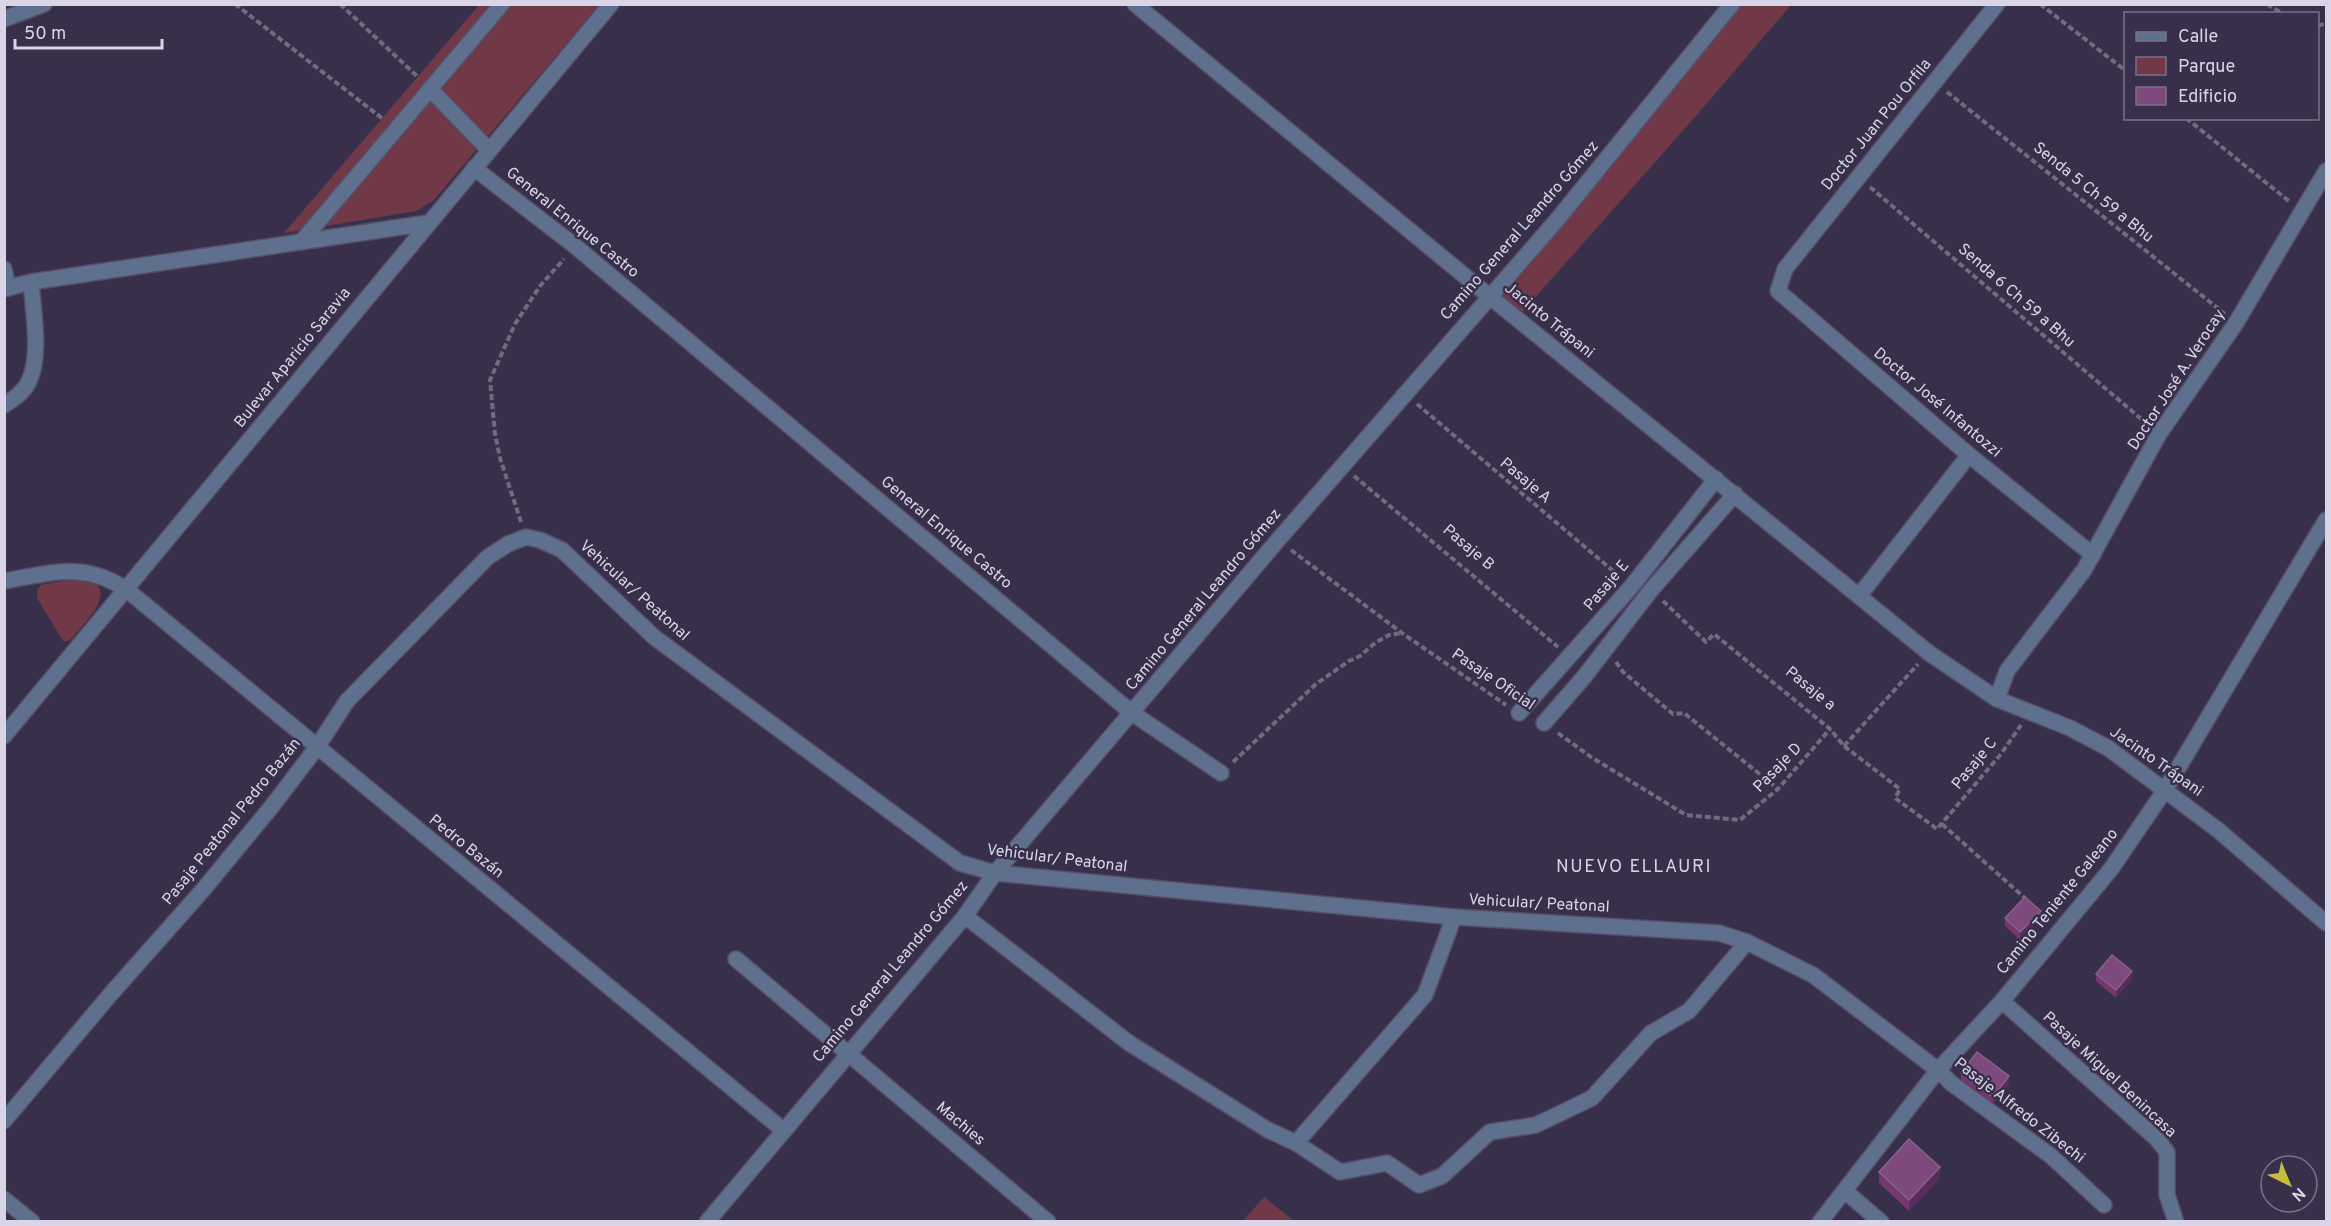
<svg xmlns="http://www.w3.org/2000/svg" width="2331" height="1226" font-family="Overpass,sans-serif">
<rect width="100%" height="100%" fill="#38304a"/>
<!-- green -->
<g fill="#713848">
<path d="M 479,5 L 599,5 L 433,201 L 416,211 L 284,233 Z"/>
<path d="M 1732,5 L 1791,5 L 1695,117 L 1517,318 L 1490,296 Z"/>
<path d="M 82,577 C 123,587 86,621 73,637 L 68,641 L 63,641 L 37,598 L 37,590 L 41,585 Z"/>
<path d="M 1264,1197 L 1294,1221 L 1243,1221 Z"/>
</g>
<g fill="none" stroke-linecap="round" stroke-linejoin="round">
<defs>
<g id="minor">
<path d="M 1135,4 L 1489,296 L 1929,653 L 1997,699 L 2070,728 L 2108,748 L 2218,830 L 2326,923"/>
<path d="M 1997,4 L 1785,269 L 1778,291 L 1969,455 L 2093,555"/>
<path d="M 4,19 L 44,4"/>
<path d="M 430,89 L 489,150"/>
<path d="M 474,168 L 575,246 L 1132,713 L 1221,773"/>
<path d="M 301,242 L 502,4"/>
<path d="M 4,269 L 8,288"/>
<path d="M 4,289 L 31,282 L 428,223"/>
<path d="M 4,405 C 14,399 23,393 28,383 C 42,357 33,311 31,282"/>
<path d="M 4,581 C 51,573 85,561 127,590 L 783,1130"/>
<path d="M 1859,596 L 1969,455"/>
<path d="M 1997,699 L 2007,671 L 2084,570 L 2159,434 L 2236,323 L 2326,171"/>
<path d="M 1519,713 L 1631,587 L 1716,479"/>
<path d="M 1544,723 L 1584,677 L 1651,590 L 1735,494"/>
<path d="M 4,736 L 611,4"/>
<path d="M 965,916 L 1129,1043 L 1268,1130 L 1296,1143 L 1340,1172 L 1387,1163 L 1419,1185 L 1442,1176 L 1490,1132 L 1536,1125 L 1592,1098 L 1651,1033 L 1689,1011 L 1747,942"/>
<path d="M 736,959 L 1048,1222"/>
<path d="M 2002,1001 L 2157,1139 L 2167,1152 L 2167,1195 L 2176,1222"/>
<path d="M 4,1121 L 109,996 L 202,891 L 273,805 L 317,747 L 347,701 L 488,557 L 508,544 L 526,537 L 540,540 L 562,550 L 654,637 L 960,863 L 995,873 L 1454,917 L 1719,933 L 1747,942 L 1813,975 L 1938,1070 L 1951,1083 L 2051,1156 L 2104,1205"/>
<path d="M 1296,1143 L 1425,995 L 1454,917"/>
<path d="M 1845,1191 L 1881,1222"/>
<path d="M 4,1199 L 32,1222"/>
<path d="M 707,1222 L 965,916 L 995,873 L 1278,540 L 1557,220 L 1732,4"/>
<path d="M 1820,1222 L 1938,1070 L 2002,1001 L 2111,869 L 2165,790 L 2326,520"/>
</g>
</defs>
<!-- minor casing -->
<use href="#minor" stroke="#554e66" stroke-width="18"/>
<!-- path -->
<g stroke="#716a81" stroke-width="4" stroke-dasharray="6 3" stroke-linecap="butt">
<path d="M 235,4 L 383,119"/>
<path d="M 340,4 L 419,78"/>
<path d="M 2040,4 L 2126,71"/>
<path d="M 2267,4 L 2283,14"/>
<path d="M 2318,26 L 2326,23"/>
<path d="M 1947,92 L 2225,314"/>
<path d="M 2186,118 L 2290,202"/>
<path d="M 1870,187 L 2147,424"/>
<path d="M 1417,404 L 1619,576"/>
<path d="M 1354,476 L 1558,647"/>
<path d="M 521,522 L 500,458 L 495,434 L 490,380 L 515,324 L 540,286 L 564,259"/>
<path d="M 1291,550 L 1402,633 L 1506,705"/>
<path d="M 1663,601 L 1706,642 L 1714,634 L 1830,729 L 1844,746 L 1900,789 L 1895,798 L 1937,829 L 2001,754 L 2021,725"/>
<path d="M 1616,662 L 1623,672 L 1673,714 L 1684,713 L 1778,789"/>
<path d="M 1558,733 L 1591,757 L 1686,815 L 1740,820 L 1778,789 L 1830,729"/>
<path d="M 1844,746 L 1918,664"/>
<path d="M 1233,762 L 1316,684 L 1349,661 L 1360,656 L 1375,643 L 1389,635 L 1401,633"/>
<path d="M 1942,824 L 2026,899"/>
</g>
<!-- minor -->
<use href="#minor" stroke="#5f6f8e" stroke-width="15"/>
</g>
<!-- wall -->
<g fill="#733870">
<path d="M 2005,918 L 2041,918 L 2020,940 L 2005,926 Z"/>
<path d="M 2096,974 L 2132,979 L 2116,998 L 2096,981 Z"/>
<path d="M 1961,1073 L 2009,1084 L 1993,1104 L 1961,1080 Z"/>
<path d="M 1879,1172 L 1940,1178 L 1909,1211 L 1879,1183 Z"/>
</g>
<!-- shaded-wall -->
<g fill="#572e5b">
<path d="M 2041,911 L 2041,918 L 2020,940 L 2020,932 Z"/>
<path d="M 2132,971 L 2132,979 L 2116,998 L 2116,990 Z"/>
<path d="M 2009,1076 L 2009,1084 L 1993,1104 L 1993,1097 Z"/>
<path d="M 1940,1167 L 1940,1178 L 1909,1211 L 1909,1200 Z"/>
</g>
<!-- building -->
<g fill="#7e497d" stroke="#8c5f8d" stroke-width="1.5">
<path d="M 2025,897 L 2041,911 L 2020,932 L 2005,918 Z"/>
<path d="M 2112,955 L 2132,971 L 2116,990 L 2096,974 Z"/>
<path d="M 1977,1052 L 2009,1076 L 1993,1097 L 1961,1073 Z"/>
<path d="M 1909,1139 L 1940,1167 L 1909,1200 L 1879,1172 Z"/>
</g>
<g text-anchor="middle" dominant-baseline="central" stroke-width="5" stroke-linejoin="round" paint-order="stroke">
<!-- street labels -->
<g font-size="16" fill="#d9d5e6" stroke="#38304a">
<text transform="translate(1877 125) rotate(-51)">Doctor Juan Pou Orfila</text>
<text transform="translate(2093 193) rotate(39)">Senda 5 Ch 59 a Bhu</text>
<text transform="translate(572 223) rotate(39)">General Enrique Castro</text>
<text transform="translate(1520 231) rotate(-49)">Camino General Leandro Gómez</text>
<text transform="translate(2016 296) rotate(41)">Senda 6 Ch 59 a Bhu</text>
<text transform="translate(1549 321) rotate(39)">Jacinto Trápani</text>
<text transform="translate(293 358) rotate(-51)">Bulevar Aparicio Saravia</text>
<text transform="translate(2177 380) rotate(-57)">Doctor José A. Verocay</text>
<text transform="translate(1937 403) rotate(40)">Doctor José Infantozzi</text>
<text transform="translate(1525 481) rotate(40)">Pasaje A</text>
<text transform="translate(946 533) rotate(40)">General Enrique Castro</text>
<text transform="translate(1468 548) rotate(40)">Pasaje B</text>
<text transform="translate(1607 586) rotate(-50)">Pasaje E</text>
<text transform="translate(634 591) rotate(42)">Vehicular/ Peatonal</text>
<text transform="translate(1204 600) rotate(-50)">Camino General Leandro Gómez</text>
<text transform="translate(1493 680) rotate(34)">Pasaje Oficial</text>
<text transform="translate(1810 689) rotate(39)">Pasaje a</text>
<text transform="translate(2156 762) rotate(35)">Jacinto Trápani</text>
<text transform="translate(1975 764) rotate(-51)">Pasaje C</text>
<text transform="translate(1778 768) rotate(-46)">Pasaje D</text>
<text transform="translate(232 822) rotate(-51)">Pasaje Peatonal Pedro Bazán</text>
<text transform="translate(466 847) rotate(39)">Pedro Bazán</text>
<text transform="translate(1057 859) rotate(7)">Vehicular/ Peatonal</text>
<text transform="translate(2058 902) rotate(-51)">Camino Teniente Galeano</text>
<text transform="translate(1539 904) rotate(3)">Vehicular/ Peatonal</text>
<text transform="translate(891 972) rotate(-50)">Camino General Leandro Gómez</text>
<text transform="translate(2109 1075) rotate(43)">Pasaje Miguel Benincasa</text>
<text transform="translate(2019 1111) rotate(38)">Pasaje Alfredo Zibechi</text>
<text transform="translate(960 1124) rotate(40)">Machies</text>
</g>
<!-- neighbourhood labels -->
<g font-size="18" letter-spacing="1.5" fill="#d9d5e6" stroke="#38304a">
<text x="1634" y="867">NUEVO ELLAURI</text>
</g>
</g>
<!-- border -->
<rect width="2331" height="1226" fill="none" stroke="#d9d5e6" stroke-width="12"/>
<!-- legend -->
<rect x="2124" y="12" width="195" height="108" fill="#38304a" stroke="#787288" stroke-width="1.5"/>
<rect x="2136" y="32" width="30" height="9" fill="#5f6f8e" stroke="#787288" stroke-width="1.5"/>
<text x="2178" y="42" font-size="18" fill="#d9d5e6">Calle</text>
<rect x="2136" y="57" width="30" height="18" fill="#713848" stroke="#787288" stroke-width="1.5"/>
<text x="2178" y="72" font-size="18" fill="#d9d5e6">Parque</text>
<rect x="2136" y="87" width="30" height="18" fill="#7e497d" stroke="#787288" stroke-width="1.5"/>
<text x="2178" y="102" font-size="18" fill="#d9d5e6">Edificio</text>
<!-- north arrow -->
<g transform="translate(2289 1184) rotate(137)"><circle r="28" fill="#38304a" stroke="#787288" stroke-width="1.5"/>
<path d="M0-4.5L10 22L0 15L-10 22Z" fill="#c9bb3b"/>
<text y="-9" font-size="16" font-weight="bold" text-anchor="middle" fill="#d9d5e6">N</text>
</g>
<!-- scale -->
<path d="M15 39v9h147v-9" fill="none" stroke="#d9d5e6" stroke-width="3"/>
<text x="24" y="39" font-size="18" fill="#d9d5e6" stroke="#38304a" stroke-width="4.5" paint-order="stroke">50 m</text>
</svg>
